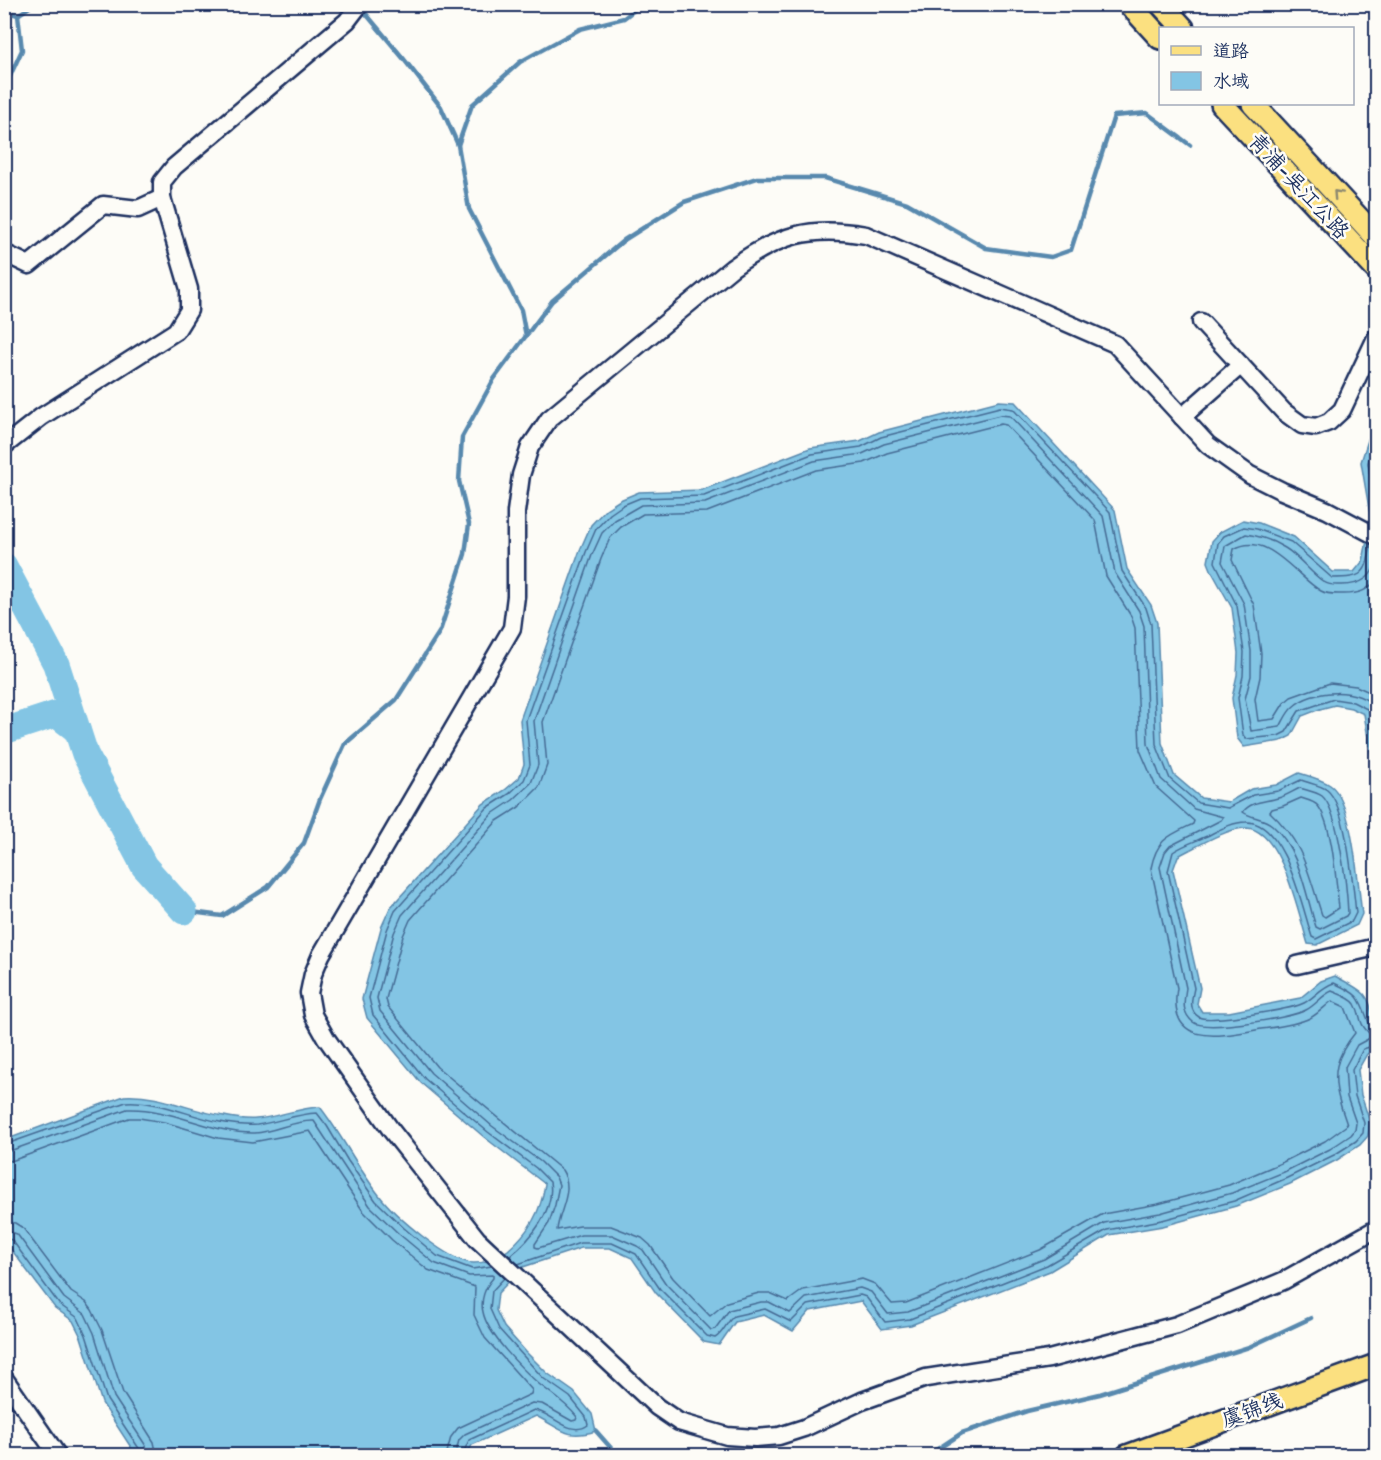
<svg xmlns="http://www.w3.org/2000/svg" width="1381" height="1460" font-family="Sriracha,'LXGW WenKai TC',sans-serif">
<rect width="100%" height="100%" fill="#fdfcf7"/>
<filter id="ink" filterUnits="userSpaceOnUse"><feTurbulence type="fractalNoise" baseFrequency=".0167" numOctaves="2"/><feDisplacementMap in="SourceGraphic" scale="12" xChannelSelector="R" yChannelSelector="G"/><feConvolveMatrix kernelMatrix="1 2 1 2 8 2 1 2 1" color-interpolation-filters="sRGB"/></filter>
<g filter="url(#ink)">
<!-- water -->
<g fill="#83c5e4" stroke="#5989ae" stroke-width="1.5">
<path d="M 999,401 L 1015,402 L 1115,510 L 1127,569 L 1151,605 L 1157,623 L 1162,743 L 1174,775 L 1201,798 L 1229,802 L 1251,789 L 1276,785 L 1299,773 C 1309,776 1321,779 1330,785 C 1353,800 1358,886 1362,914 L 1357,925 L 1317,945 L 1308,944 C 1299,916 1282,829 1246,828 C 1227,828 1196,847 1178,856 L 1173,870 L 1200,988 L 1197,1004 L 1202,1012 L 1229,1012 L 1300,998 L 1321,981 L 1335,976 C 1345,982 1356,986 1364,994 C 1374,1005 1376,1035 1376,1050 L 1367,1054 L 1358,1070 L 1361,1095 L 1370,1122 L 1368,1136 L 1360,1145 L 1337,1160 L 1290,1184 L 1236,1206 L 1163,1226 L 1109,1235 L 1050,1271 L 911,1325 L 882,1329 L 861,1301 L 810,1311 L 793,1331 L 764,1315 L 735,1322 L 719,1345 L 704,1342 L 656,1293 L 632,1258 L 610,1248 L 581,1248 L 523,1267 L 498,1293 L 496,1310 L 504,1327 L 526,1352 L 547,1373 L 574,1392 L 592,1414 L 596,1431 C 565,1440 562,1429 536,1416 L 472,1445 L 467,1455 L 136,1455 L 102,1403 L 81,1337 L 73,1321 L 55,1308 L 5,1241 L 5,1140 L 124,1096 C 161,1094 189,1111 224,1116 C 234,1118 246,1120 256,1119 C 278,1117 298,1108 320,1107 C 342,1135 357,1167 379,1195 C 394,1215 449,1263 474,1263 C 487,1263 498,1258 508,1250 C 529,1232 541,1212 545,1184 L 484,1137 L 421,1083 L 367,1018 L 362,999 L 381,928 L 390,908 L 483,804 L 505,790 L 519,778 L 524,764 L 520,720 L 580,550 L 591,525 L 606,509 L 620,500 L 639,492 L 702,490 L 810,448 L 860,441 L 879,432 Z"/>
<path d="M 1376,415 L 1376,785 L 1364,714 L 1351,708 L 1335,705 L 1320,709 L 1302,716 L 1291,736 L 1281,741 L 1244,747 L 1237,738 L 1232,698 L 1237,675 L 1238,653 L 1232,608 L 1212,572 L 1208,562 L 1212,541 L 1220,532 L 1243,520 L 1259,523 L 1294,537 L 1333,572 L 1354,572 L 1363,561 L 1371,520 L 1361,462 Z"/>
</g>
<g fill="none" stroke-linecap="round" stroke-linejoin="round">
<!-- shore -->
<g stroke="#456b94" stroke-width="1.5">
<path d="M 1000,415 L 1010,416 L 1103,516 L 1115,573 L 1139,611 L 1144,626 L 1148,744 L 1161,779 L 1194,809 L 1223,817 L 1221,820 L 1170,846 L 1165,852 L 1160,867 L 1186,988 C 1184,1001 1181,1012 1193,1022 C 1204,1032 1292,1018 1306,1010 C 1316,1005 1322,995 1332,991 C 1339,994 1351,998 1355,1004 C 1363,1018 1356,1021 1371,1035 L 1370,1038 L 1357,1045 L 1345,1067 L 1347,1097 L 1356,1123 L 1355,1130 L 1351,1135 L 1330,1149 L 1284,1172 L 1232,1193 L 1160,1213 L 1104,1223 L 1044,1259 L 908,1312 L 888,1314 L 871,1292 L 860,1288 L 806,1298 L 790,1313 L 769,1302 L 761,1302 L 729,1310 L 715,1329 L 711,1330 L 666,1284 L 643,1250 L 637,1246 L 612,1235 L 581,1235 L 538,1248 L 535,1247 L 535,1244 L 549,1223 L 555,1205 L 559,1185 L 556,1177 L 541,1162 L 492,1126 L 431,1073 L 380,1011 L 377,998 L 394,933 L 402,915 L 492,814 L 513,800 L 531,783 L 538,765 L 534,721 L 592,555 L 602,533 L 615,520 L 641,505 L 705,503 L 814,461 L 862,454 L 884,444 Z"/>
<path d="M 1001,424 L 1006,425 L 1095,520 L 1106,576 L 1131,616 L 1135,628 L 1140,750 L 1156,787 L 1194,821 L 1193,824 C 1168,836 1157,839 1151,868 L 1177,988 C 1167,1049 1221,1036 1261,1029 C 1276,1027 1296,1025 1310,1018 C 1318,1014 1325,1006 1332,1001 L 1345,1007 L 1355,1033 C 1336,1056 1331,1074 1340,1103 C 1342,1111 1345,1118 1347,1125 L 1325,1141 L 1281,1163 L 1229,1185 L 1158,1204 L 1103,1214 L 1040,1250 L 906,1303 L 892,1304 L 875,1284 L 862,1279 L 803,1290 L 788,1301 L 770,1293 L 759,1293 L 727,1302 L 710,1316 L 673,1278 L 650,1245 L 642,1238 L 611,1226 L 580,1226 L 557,1230 C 559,1210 575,1190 562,1170 L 437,1067 L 388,1007 L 386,999 L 403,936 L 410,920 L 497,821 L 519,807 L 539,787 L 547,765 L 543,722 L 601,559 L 610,538 L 621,527 L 643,514 L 707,512 L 816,470 L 864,463 L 887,453 Z"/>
<path d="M 1376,431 L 1368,463 L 1376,517"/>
<path d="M 1371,545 C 1366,575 1363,578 1332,578 L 1291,542 L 1257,529 L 1244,527 L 1224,536 L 1218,543 L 1215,562 L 1237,606 L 1244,652 L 1243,676 L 1238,698 L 1243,735 L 1246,739 L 1278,736 L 1286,732 L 1299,711 L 1334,699 L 1353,702 L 1369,710 L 1376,757"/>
<path d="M 1376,560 C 1373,579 1359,585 1342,585 C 1336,585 1330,586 1324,582 C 1310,573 1300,557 1285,548 C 1274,541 1259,536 1246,534 L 1225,546 L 1222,562 L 1244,604 L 1251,651 L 1251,676 L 1245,699 L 1251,731 L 1280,727 C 1284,720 1287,712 1293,707 C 1311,689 1362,686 1376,709"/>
<path d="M 1376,580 C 1367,591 1359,594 1344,594 C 1336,594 1328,595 1321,591 C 1296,577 1268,530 1234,549 L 1232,560 L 1254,605 L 1261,653 L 1260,677 L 1255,699 L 1258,721 L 1274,719 L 1284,703 L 1291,697 L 1330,683 L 1356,686 L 1376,695"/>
<path d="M 1300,788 C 1306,790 1317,792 1322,796 C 1339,810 1347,890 1348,913 L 1346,916 L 1320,929 L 1316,927 C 1306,895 1299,848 1272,825 C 1264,818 1251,818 1243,812 C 1251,801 1265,802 1278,798 C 1286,796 1293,791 1300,788 Z"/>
<path d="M 1301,798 C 1307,800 1314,801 1318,806 C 1333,825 1336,883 1339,908 L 1325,917 L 1322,915 C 1308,873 1304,843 1270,812 L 1272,809 L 1283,806 Z"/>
<path d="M 4,1145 L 126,1102 C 159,1100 188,1116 220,1122 C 231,1124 247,1126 257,1125 C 278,1122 296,1114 317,1113 L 327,1126 L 348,1161 L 376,1201 L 404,1228 L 437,1256 L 472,1269 L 492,1266"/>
<path d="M 4,1153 L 127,1109 C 171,1107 211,1134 255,1133 C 275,1132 294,1120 314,1121 L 370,1206 L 399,1234 L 434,1263 L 469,1276 L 493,1275 L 493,1278 C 485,1287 480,1300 483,1312 C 487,1334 522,1369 539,1384 C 553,1395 566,1403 577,1417 L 576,1420 L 572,1421 L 542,1404 L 532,1403 L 465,1434 L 459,1440 L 455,1456"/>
<path d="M 4,1162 L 14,1160 L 129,1118 L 139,1118 L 164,1122 L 218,1138 L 253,1142 L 310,1131 L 363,1211 L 392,1240 L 428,1270 L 475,1287 L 474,1315 L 485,1338 L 532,1390 L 531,1394 L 458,1428 L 451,1437 L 446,1456"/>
<path d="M 4,1221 L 15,1223 L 23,1228 L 71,1292 L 86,1302 L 92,1310 L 102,1330 L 123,1393 L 154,1442 L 157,1456"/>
<path d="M 4,1230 L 17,1234 L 64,1298 L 85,1314 L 94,1333 L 114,1397 L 146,1446 L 148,1456"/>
<path d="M 4,1238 L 12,1240 L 59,1304 L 78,1318 L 86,1335 L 107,1400 L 140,1450 L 141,1456"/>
<path d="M 510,1256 C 531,1239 555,1211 550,1182 L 536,1168 L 488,1132 L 425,1079 L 373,1015 L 369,998 L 387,930 L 395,911 L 487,808 L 509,794 L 524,780 L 530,765 L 526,720 L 586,552 L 596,529 L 610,514 L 623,505 L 640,498 L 704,496 L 812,454 L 861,447 L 881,437 L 1000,407 L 1013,409 L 1110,512 L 1122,571 L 1146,608 L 1151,624 L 1156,744 L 1170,779 L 1198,803 L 1228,808 L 1253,795 L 1278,791 L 1301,780 C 1308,783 1321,785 1327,790 C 1347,806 1353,887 1356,913 L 1352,921 L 1316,939 L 1312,937 C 1302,907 1285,821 1246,822 C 1232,822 1219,830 1207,836 C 1196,841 1183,845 1173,852 L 1168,871 L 1194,988 C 1192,998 1188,1011 1199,1017 C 1209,1023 1293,1009 1304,1003 C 1315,997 1321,987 1334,983 C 1360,995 1359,996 1369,1023 L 1376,1026"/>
<path d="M 518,1264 L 580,1243 L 612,1243 L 636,1254 L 660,1289 L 707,1336 L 715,1338 C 724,1333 726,1322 734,1316 L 765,1309 L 791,1322 L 808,1305 L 860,1295 L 866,1297 L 885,1322 L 910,1319 L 1047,1265 L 1107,1230 L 1162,1220 L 1234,1201 L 1287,1178 L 1334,1155 L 1356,1141 L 1363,1133 L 1364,1123 L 1355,1096 L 1352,1070 L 1363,1049 L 1376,1045"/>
<path d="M 462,1456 L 469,1440 L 534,1410 C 553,1413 570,1438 588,1425 L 586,1417 L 570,1397 L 543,1378 L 499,1329 L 490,1309 L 492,1291 L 504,1278"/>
</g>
<!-- stream -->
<g stroke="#5989ae" stroke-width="4.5">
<path d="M 362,9 L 403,58 L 441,107 L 458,145"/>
<path d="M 4,11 L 18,15 L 34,4"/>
<path d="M 4,89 L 22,50 L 18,15"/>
<path d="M 526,336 L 521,310 L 469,209 L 458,145 L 472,105 L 520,62 L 580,29 L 624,18 L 642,4"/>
<path d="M 184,911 L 222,916 L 268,887 L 304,843 L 320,799 L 345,744 L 396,700 L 440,631 L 465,554 L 469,524 L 459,481 L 462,437 L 494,379 L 552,301 L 624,240 L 684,202 L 757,178 L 825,178 L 907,203 L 986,248 L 1051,257 L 1071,250 L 1114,116 L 1147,113 L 1190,145"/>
<path d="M 596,1431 L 618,1456"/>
<path d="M 927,1456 L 962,1433 L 1027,1411 L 1100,1394 L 1249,1347 L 1311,1318"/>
</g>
<!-- river -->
<g stroke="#83c5e4" stroke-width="27">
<path d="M 4,566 L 56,664 L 85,754 L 144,866 L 184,911"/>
<path d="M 4,731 L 56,714 L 77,730"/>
</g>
<defs>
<g id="minor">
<path d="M 8,255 L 29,265 L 103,205 L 138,209 L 162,198"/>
<path d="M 1201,322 L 1284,412 L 1302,425 L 1316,427 L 1329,422 L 1342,410 L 1376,338"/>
<path d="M 1182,417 L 1241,365"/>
<path d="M 4,446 L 41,417 L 176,331 L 189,310 L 189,289 L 162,198 L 162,182 L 174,167 L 347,21 L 360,4"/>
<path d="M 1376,536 L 1327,510 L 1282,491 L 1250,475 L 1208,445 L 1115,344 L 866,235 C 810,225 778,235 732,268 L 549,419 L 530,447 L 521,475 L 516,512 L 516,596 L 512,628 L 321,955 L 313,974 L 309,993 L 313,1015 L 326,1038 L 391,1130 L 477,1239 L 657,1407 L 679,1422 L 727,1436 L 755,1438 L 779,1436 L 804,1428 L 862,1401 L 926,1378 L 1049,1359 L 1177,1325 L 1283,1281 L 1376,1229"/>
<path d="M 1297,965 L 1376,947"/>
<path d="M 4,1378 L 58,1456"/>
</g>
<g id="major">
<path d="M 1129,4 L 1160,38"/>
<path d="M 1161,4 L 1183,28"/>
<path d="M 1222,104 L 1376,269"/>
<path d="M 1253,104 L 1376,237"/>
<path d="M 1127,1456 L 1376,1365"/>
</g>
</defs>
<!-- minor casing -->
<use href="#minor" stroke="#1b2f5e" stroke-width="21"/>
<!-- major casing -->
<use href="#major" stroke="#1b2f5e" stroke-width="26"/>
<!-- minor -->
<use href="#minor" stroke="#fdfcf7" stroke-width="16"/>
<!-- major -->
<use href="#major" stroke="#fbe080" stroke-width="21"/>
</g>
<!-- one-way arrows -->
<defs><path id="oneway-chevron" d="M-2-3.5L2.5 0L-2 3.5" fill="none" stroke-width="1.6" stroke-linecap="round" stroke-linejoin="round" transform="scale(1.5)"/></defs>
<use stroke="#8b886f" href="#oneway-chevron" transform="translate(1337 194) rotate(-133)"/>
</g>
<g text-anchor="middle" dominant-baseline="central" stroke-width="5" stroke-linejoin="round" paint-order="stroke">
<!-- street labels -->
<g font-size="21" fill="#1b2f5e" stroke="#fdfcf7">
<text transform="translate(1299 186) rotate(47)">青浦-吴江公路</text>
<text transform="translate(1252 1410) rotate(-20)">虞锦线</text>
</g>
</g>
<!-- margin -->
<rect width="1381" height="1460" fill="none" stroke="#fdfcf7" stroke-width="24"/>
<rect x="12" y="12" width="1357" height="1436" fill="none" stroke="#1b2f5e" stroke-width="2" filter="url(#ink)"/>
<!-- legend -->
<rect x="1159" y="27" width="195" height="78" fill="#fdfcf7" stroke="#a3aaba" stroke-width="1.5"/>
<rect x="1171" y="46" width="30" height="9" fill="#fbe080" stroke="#a3aaba" stroke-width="1.5"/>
<text x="1213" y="57" font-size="18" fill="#1b2f5e">道路</text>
<rect x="1171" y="72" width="30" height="18" fill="#83c5e4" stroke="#a3aaba" stroke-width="1.5"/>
<text x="1213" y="87" font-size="18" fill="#1b2f5e">水域</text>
</svg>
